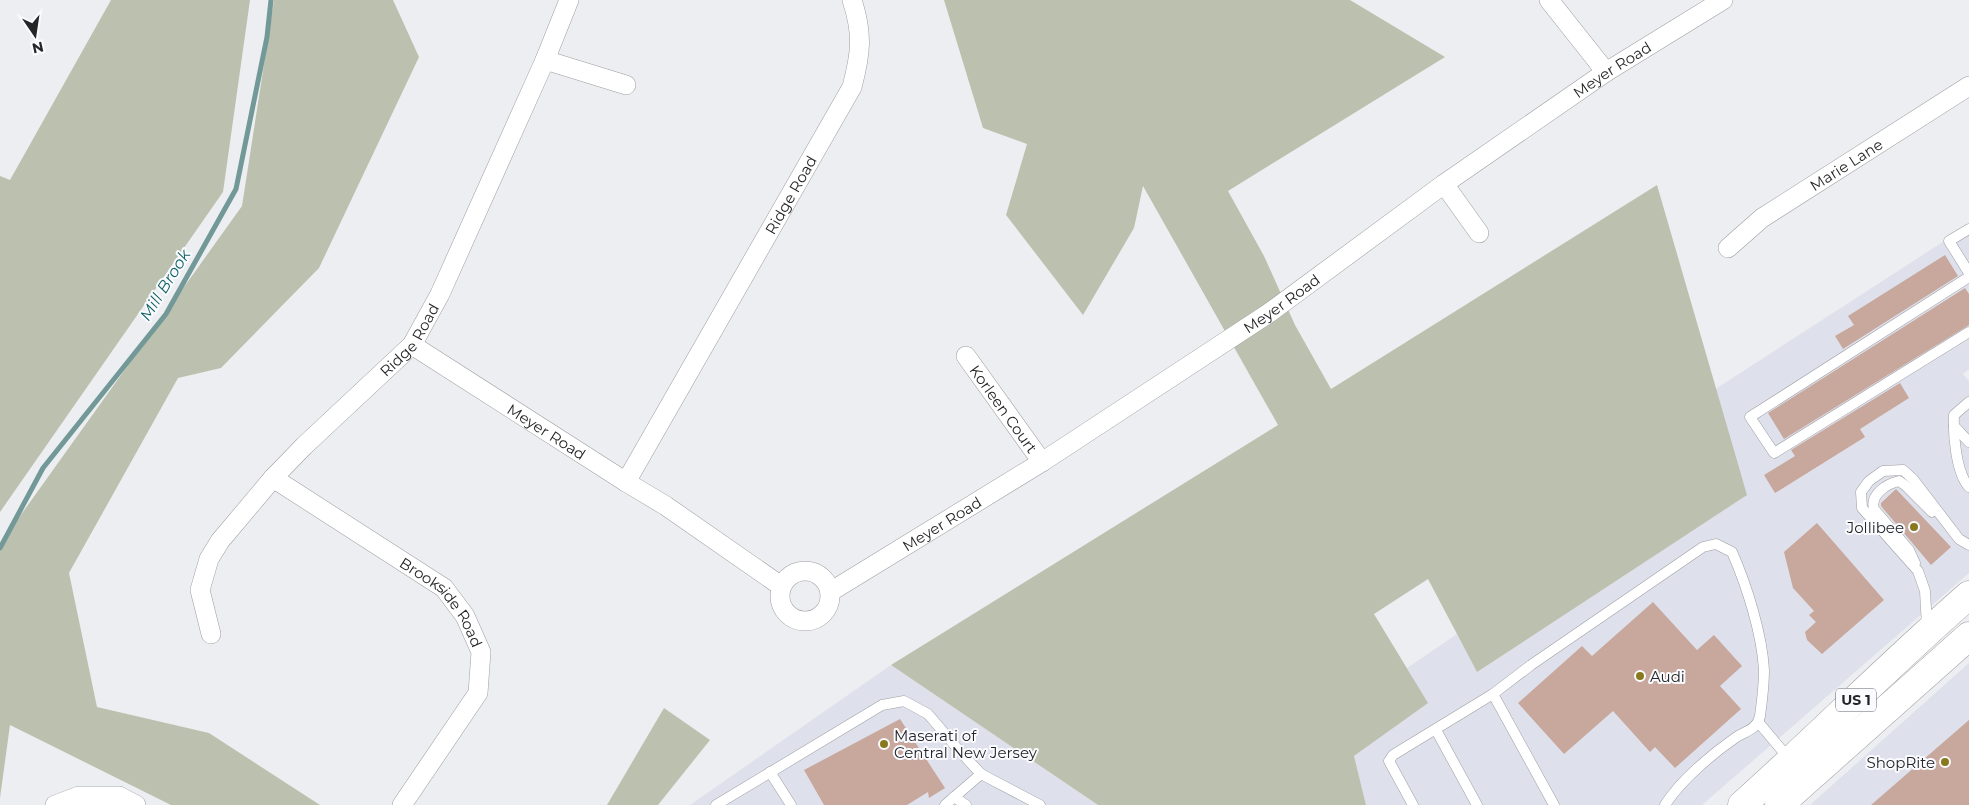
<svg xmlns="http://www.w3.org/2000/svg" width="1969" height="805" font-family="Montserrat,sans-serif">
<rect width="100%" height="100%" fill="#edeef1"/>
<!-- built -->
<g fill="#dee1ec">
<path d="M 1969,225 L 1969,369 L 1963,374 L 1969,381 L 1969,573 L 1702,805 L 1366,805 L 1354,756 L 1427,703 L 1407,668 L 1457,634 L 1477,671 L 1714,390 Z"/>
<path d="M 1969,663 L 1969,805 L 1810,805 Z"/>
<path d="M 891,665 L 1098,805 L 690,805 Z"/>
</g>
<!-- green -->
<g fill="#bcc1af">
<path d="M 111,0 L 250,0 L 223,192 L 0,512 L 0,176 L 10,180 Z"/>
<path d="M 274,0 L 393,0 L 419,57 L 319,268 L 221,368 L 178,378 L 69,573 L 97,707 L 209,733 L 320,805 L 171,805 L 10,725 L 0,798 L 0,544 L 242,206 Z"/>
<path d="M 944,0 L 1350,0 L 1445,57 L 1228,191 L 1264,256 L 1295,325 L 1331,389 L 1657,185 L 1747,495 L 1477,672 L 1428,579 L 1374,614 L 1428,703 L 1354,756 L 1366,805 L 1098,805 L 891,665 L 1278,425 L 1143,186 L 1134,228 L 1083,315 L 1006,215 L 1027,144 L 983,128 Z"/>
<path d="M 664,708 L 710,740 L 658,805 L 607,805 Z"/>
</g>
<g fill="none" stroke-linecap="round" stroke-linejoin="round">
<!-- stream -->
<path stroke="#729998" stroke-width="5" d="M 0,548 L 43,468 L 166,314 L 236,189 L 267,37 L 271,0"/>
</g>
<!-- building -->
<g fill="#c8a79c">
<path d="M 1945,255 L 1958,276 L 1843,349 L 1835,336 L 1854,325 L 1848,316 Z"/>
<path d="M 1965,288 L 1969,294 L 1969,325 L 1784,439 L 1768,413 Z"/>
<path d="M 1900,383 L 1909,398 L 1860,429 L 1865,437 L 1775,493 L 1764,475 L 1795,456 L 1791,450 Z"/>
<path d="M 1896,489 L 1951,547 L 1931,565 L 1881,506 L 1881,503 Z"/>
<path d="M 1817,523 L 1884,600 L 1822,654 L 1807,640 L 1805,632 L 1816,622 L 1809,615 L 1814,611 L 1793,588 L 1784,552 Z"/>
<path d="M 1653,602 L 1697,650 L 1714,635 L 1742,666 L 1720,686 L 1741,709 L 1675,768 L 1655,747 L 1650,752 L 1613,711 L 1564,754 L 1518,703 L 1582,646 L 1592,656 Z"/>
<path d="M 900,719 L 945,788 L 929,798 L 928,792 L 907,805 L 824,805 L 804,770 Z"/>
<path d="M 1969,720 L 1969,805 L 1871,805 Z"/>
</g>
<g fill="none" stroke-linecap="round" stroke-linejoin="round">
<defs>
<g id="lane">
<path d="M 1969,229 L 1949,241 L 1969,273"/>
<path d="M 1969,277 L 1750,417 L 1774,453 L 1969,332"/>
<path d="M 1969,402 L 1954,415 C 1953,434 1956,473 1969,487"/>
<path d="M 1954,426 L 1969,442"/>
<path d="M 1915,563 L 1909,550 L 1874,509 C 1870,495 1886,484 1899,481 L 1906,486 L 1932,512"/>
<path d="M 1927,627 L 1925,591 L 1918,571 L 1862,508 L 1861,492 L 1869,481 L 1883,471 L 1903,470 L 1913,479 L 1959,539 L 1969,545"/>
<path d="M 1759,723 L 1791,761"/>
<path d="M 1436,730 L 1477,805"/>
<path d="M 770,772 L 791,805"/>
<path d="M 954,797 L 966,805"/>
<path d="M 716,805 L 882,705 L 904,701 L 928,714 L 957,748 L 981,774"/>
<path d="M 945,805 L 981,774 L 1040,805"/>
<path d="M 1413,805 L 1389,761 L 1393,755 L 1493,694"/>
<path d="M 1554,805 L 1493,694 L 1531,665 L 1703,547 L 1716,544 L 1732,552 C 1747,586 1762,634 1764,670 C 1764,686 1762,701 1760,716 C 1757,730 1745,731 1735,738 C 1712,754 1680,781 1665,805"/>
</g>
<g id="street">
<path d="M 1549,0 L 1606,72"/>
<path d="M 545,60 L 626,85"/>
<path d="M 1444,184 L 1479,233"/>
<path id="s1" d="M 1728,248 L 1762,218 L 1969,86"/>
<path id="s2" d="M 412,345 L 626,482 L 666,506 L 781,586"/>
<path id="s3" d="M 966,356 L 1042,462"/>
<path id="s4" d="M 273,478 L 444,588 L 465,616 L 481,652 L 478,693 L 402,805"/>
<path id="s5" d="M 626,482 L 852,87 C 861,53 863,34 852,0"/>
<circle cx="805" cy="596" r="25"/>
<path id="s6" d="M 830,592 L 1042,462 L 1269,313 L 1444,184 L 1606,72 L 1723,0"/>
<path id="s7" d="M 211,634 L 200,590 L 209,559 L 220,541 L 273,478 L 304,446 L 412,345 L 440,294 L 545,60 L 569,0"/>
<path d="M 55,805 L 79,796 L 119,796 L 136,805"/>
</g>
<g id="highway">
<path d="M 1742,805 C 1819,736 1891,663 1969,595"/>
<path d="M 1779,805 L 1969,636"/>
</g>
</defs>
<!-- lane casing -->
<use href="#lane" stroke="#9d9ea1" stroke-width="11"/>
<!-- street casing -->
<use href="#street" stroke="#9d9ea1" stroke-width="20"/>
<!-- highway casing -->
<use href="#highway" stroke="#9d9ea1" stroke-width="29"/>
<!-- lane -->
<use href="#lane" stroke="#fff" stroke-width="10"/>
<!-- street -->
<use href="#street" stroke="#fff" stroke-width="19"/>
<!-- highway -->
<use href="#highway" stroke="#fff" stroke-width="28"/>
</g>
<!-- markers -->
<g fill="#89791e" stroke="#fafbff" stroke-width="2">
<circle cx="1914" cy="527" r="5"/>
<circle cx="1640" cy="676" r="5"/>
<circle cx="884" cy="744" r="5"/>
<circle cx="1945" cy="762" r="5"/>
</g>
<g text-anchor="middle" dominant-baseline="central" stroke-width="4" stroke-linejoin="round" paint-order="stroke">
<!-- shield labels -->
<rect fill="#fafbff" stroke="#656568" stroke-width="1" x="1836" y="688.5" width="40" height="23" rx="4"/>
<g font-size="14" font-weight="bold" fill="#252527">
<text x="1856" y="700">US 1</text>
</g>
<!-- street labels -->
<g font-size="15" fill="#252527" stroke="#fafbff">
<text stroke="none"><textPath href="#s6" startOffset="941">Meyer Road</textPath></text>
<text stroke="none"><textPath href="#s1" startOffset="145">Marie Lane</textPath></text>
<text stroke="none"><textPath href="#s5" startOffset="331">Ridge Road</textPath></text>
<text stroke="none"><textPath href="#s6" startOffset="536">Meyer Road</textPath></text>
<text stroke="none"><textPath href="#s7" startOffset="376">Ridge Road</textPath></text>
<text stroke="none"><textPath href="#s3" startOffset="65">Korleen Court</textPath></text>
<text stroke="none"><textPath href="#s2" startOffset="160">Meyer Road</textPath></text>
<text stroke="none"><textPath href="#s6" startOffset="131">Meyer Road</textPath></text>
<text stroke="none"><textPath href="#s4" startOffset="212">Brookside Road</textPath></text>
</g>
<!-- poi labels -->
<g font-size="15" fill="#252527" stroke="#fafbff" text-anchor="end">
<text x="1904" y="527">Jollibee</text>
<text x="1650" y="676" text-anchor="start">Audi</text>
<text x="894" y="735" text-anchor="start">Maserati of<tspan x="894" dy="17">Central New Jersey</tspan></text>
<text x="1935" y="762">ShopRite</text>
</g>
<!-- water labels -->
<g font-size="16" font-style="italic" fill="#136464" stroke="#fafbff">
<text transform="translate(165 285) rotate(-58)">Mill Brook</text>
</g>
</g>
<!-- north arrow -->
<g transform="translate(35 35) rotate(167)" stroke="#fafbff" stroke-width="4" paint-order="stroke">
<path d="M0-4L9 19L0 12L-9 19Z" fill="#252527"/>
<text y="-8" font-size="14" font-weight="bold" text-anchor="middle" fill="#252527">N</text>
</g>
</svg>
